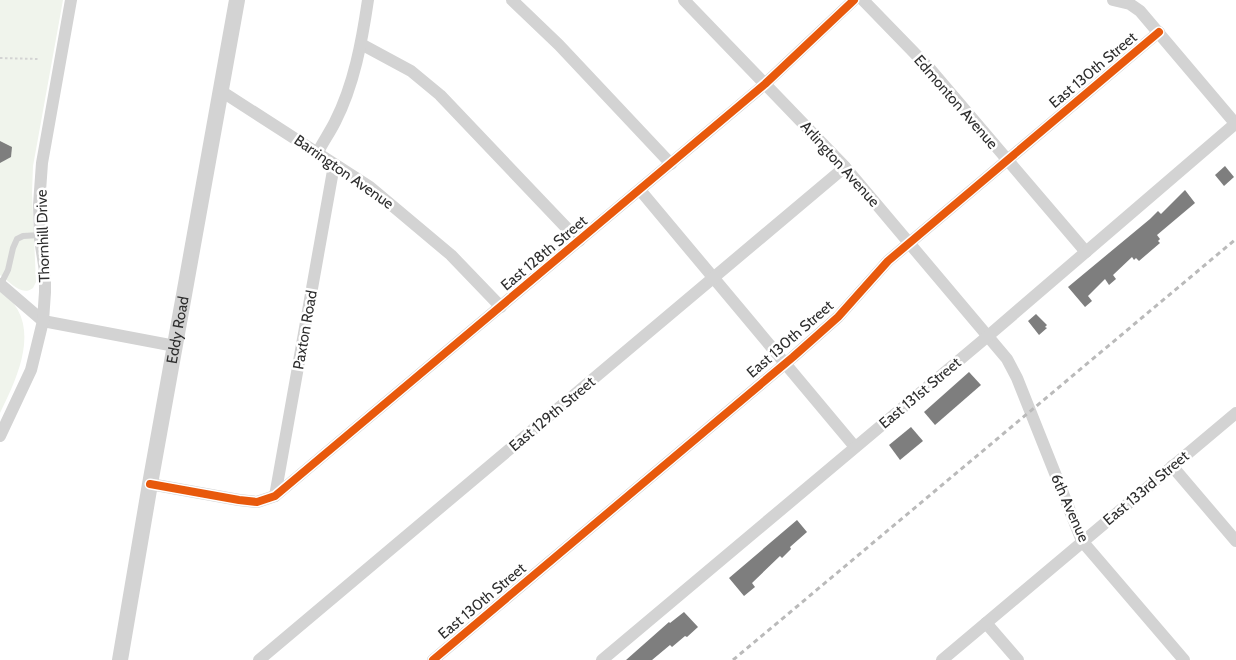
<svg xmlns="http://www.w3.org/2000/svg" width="1236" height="660" font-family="Cabin,sans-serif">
<rect width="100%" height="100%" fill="#fff"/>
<!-- green -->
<g fill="#f0f4ec">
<path d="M 0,0 L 63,0 L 33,166 L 32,193 L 36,282 L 33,288 C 21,297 11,282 0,275 Z"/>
<path d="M 0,290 C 4,295 10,299 14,304 C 38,336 15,382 0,413 Z"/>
</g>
<!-- building -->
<g fill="#7e7e7e">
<path d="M 0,141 L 12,147 L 11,157 L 0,163 Z"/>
<path d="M 1225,166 L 1234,177 L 1224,186 L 1215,175 Z"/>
<path d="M 1185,190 L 1195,203 L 1157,235 L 1160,239 L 1158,241 L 1160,243 L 1139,261 L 1136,258 L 1134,260 L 1132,257 L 1113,275 L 1116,279 L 1109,285 L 1105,279 L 1088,296 L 1092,301 L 1085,307 L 1068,287 L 1150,219 L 1158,211 L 1161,214 Z"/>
<path d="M 1036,314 L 1047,325 L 1045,327 L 1047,328 L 1039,335 L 1028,321 Z"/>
<path d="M 969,372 L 981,385 L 935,425 L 924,412 Z"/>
<path d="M 911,427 L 923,441 L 900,460 L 889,445 Z"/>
<path d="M 797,520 L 807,532 L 790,547 L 791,549 L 782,558 L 780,556 L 752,583 L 755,587 L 744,596 L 729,578 Z"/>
<path d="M 684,612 L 698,627 L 687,637 L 685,636 L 672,647 L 670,645 L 652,660 L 626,660 L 669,622 L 670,623 Z"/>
</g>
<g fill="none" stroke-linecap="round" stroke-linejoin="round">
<!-- path -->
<path stroke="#d3d3d3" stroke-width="2" stroke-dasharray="2.5 2.5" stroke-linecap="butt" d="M 0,58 L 39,59"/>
<!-- service -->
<path stroke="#d3d3d3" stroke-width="6" d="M 1,284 L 8,270 L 13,248 L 17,239 L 23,236 L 40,235"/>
<!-- minor -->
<g stroke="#d3d3d3" stroke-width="12">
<path d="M 512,0 L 559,45 L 671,164"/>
<path d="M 684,0 L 845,167 L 1007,359 L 1017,378 L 1082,541 L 1184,660"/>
<path d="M 863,0 L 930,69 L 1086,252"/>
<path d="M 1113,0 L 1130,4 L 1140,11 L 1235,123"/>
<path d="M 361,44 L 411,71 L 440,95 L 579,241"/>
<path d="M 221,91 L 370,187 L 451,255 L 501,307"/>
<path d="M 318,152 C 323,142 330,132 335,122 C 354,85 362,41 368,0"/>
<path d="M 640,190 L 855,447"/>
<path d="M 0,284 L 43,321 L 175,346"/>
<path d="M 0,436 L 31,370 L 43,321 L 45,292 L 45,271 L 40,239 L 39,205 L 42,163 L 71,0"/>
<path d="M 1172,466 L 1236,541"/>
<path d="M 150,484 L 239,500 L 257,502 L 275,496 L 765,84 L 854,0"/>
<path d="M 275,496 L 334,165"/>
<path d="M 986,623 L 1018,660"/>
<path d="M 259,660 L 845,167"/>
<path d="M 433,660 L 793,357 L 838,317 L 888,261 L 1159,32"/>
<path d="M 602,660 L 988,336 L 1236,123"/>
<path d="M 942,660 L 1236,413"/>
</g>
<!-- tertiary -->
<path stroke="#d3d3d3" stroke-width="16" id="s1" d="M 120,660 L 150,484 L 237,0"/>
<!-- rail -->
<path stroke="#bababa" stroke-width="3" stroke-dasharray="5 4" stroke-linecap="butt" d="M 733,660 L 1236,239"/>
<defs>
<g id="cycleway">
<path d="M 150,484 L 239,500 L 257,502 L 275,496 L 765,84 L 854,0"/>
<path d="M 433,660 L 793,357 L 838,317 L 888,261 L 1159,32"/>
</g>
</defs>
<!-- cycleway casing -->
<use href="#cycleway" stroke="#fff" stroke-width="11"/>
<!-- cycleway -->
<use href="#cycleway" stroke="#e8590c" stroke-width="8"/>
</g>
<g text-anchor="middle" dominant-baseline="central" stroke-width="5" stroke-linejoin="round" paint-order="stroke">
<!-- street labels -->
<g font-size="15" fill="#2e2e2e" stroke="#fff">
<text transform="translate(1093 70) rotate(-40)">East 130th Street</text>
<text transform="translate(956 102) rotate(49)">Edmonton Avenue</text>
<text transform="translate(840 164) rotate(48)">Arlington Avenue</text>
<text transform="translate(344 172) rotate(35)">Barrington Avenue</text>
<text transform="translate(43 236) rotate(-92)">Thornhill Drive</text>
<text transform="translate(544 253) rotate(-40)">East 128th Street</text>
<text stroke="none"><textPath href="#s1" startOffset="335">Eddy Road</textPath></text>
<text transform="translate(305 330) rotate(-80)">Paxton Road</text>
<text transform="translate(790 339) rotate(-41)">East 130th Street</text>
<text transform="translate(920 393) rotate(-40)">East 131st Street</text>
<text transform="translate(552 414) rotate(-40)">East 129th Street</text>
<text transform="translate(1146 488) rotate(-40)">East 133rd Street</text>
<text transform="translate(1070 508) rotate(66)">6th Avenue</text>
<text transform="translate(482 601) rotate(-40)">East 130th Street</text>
</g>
</g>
</svg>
